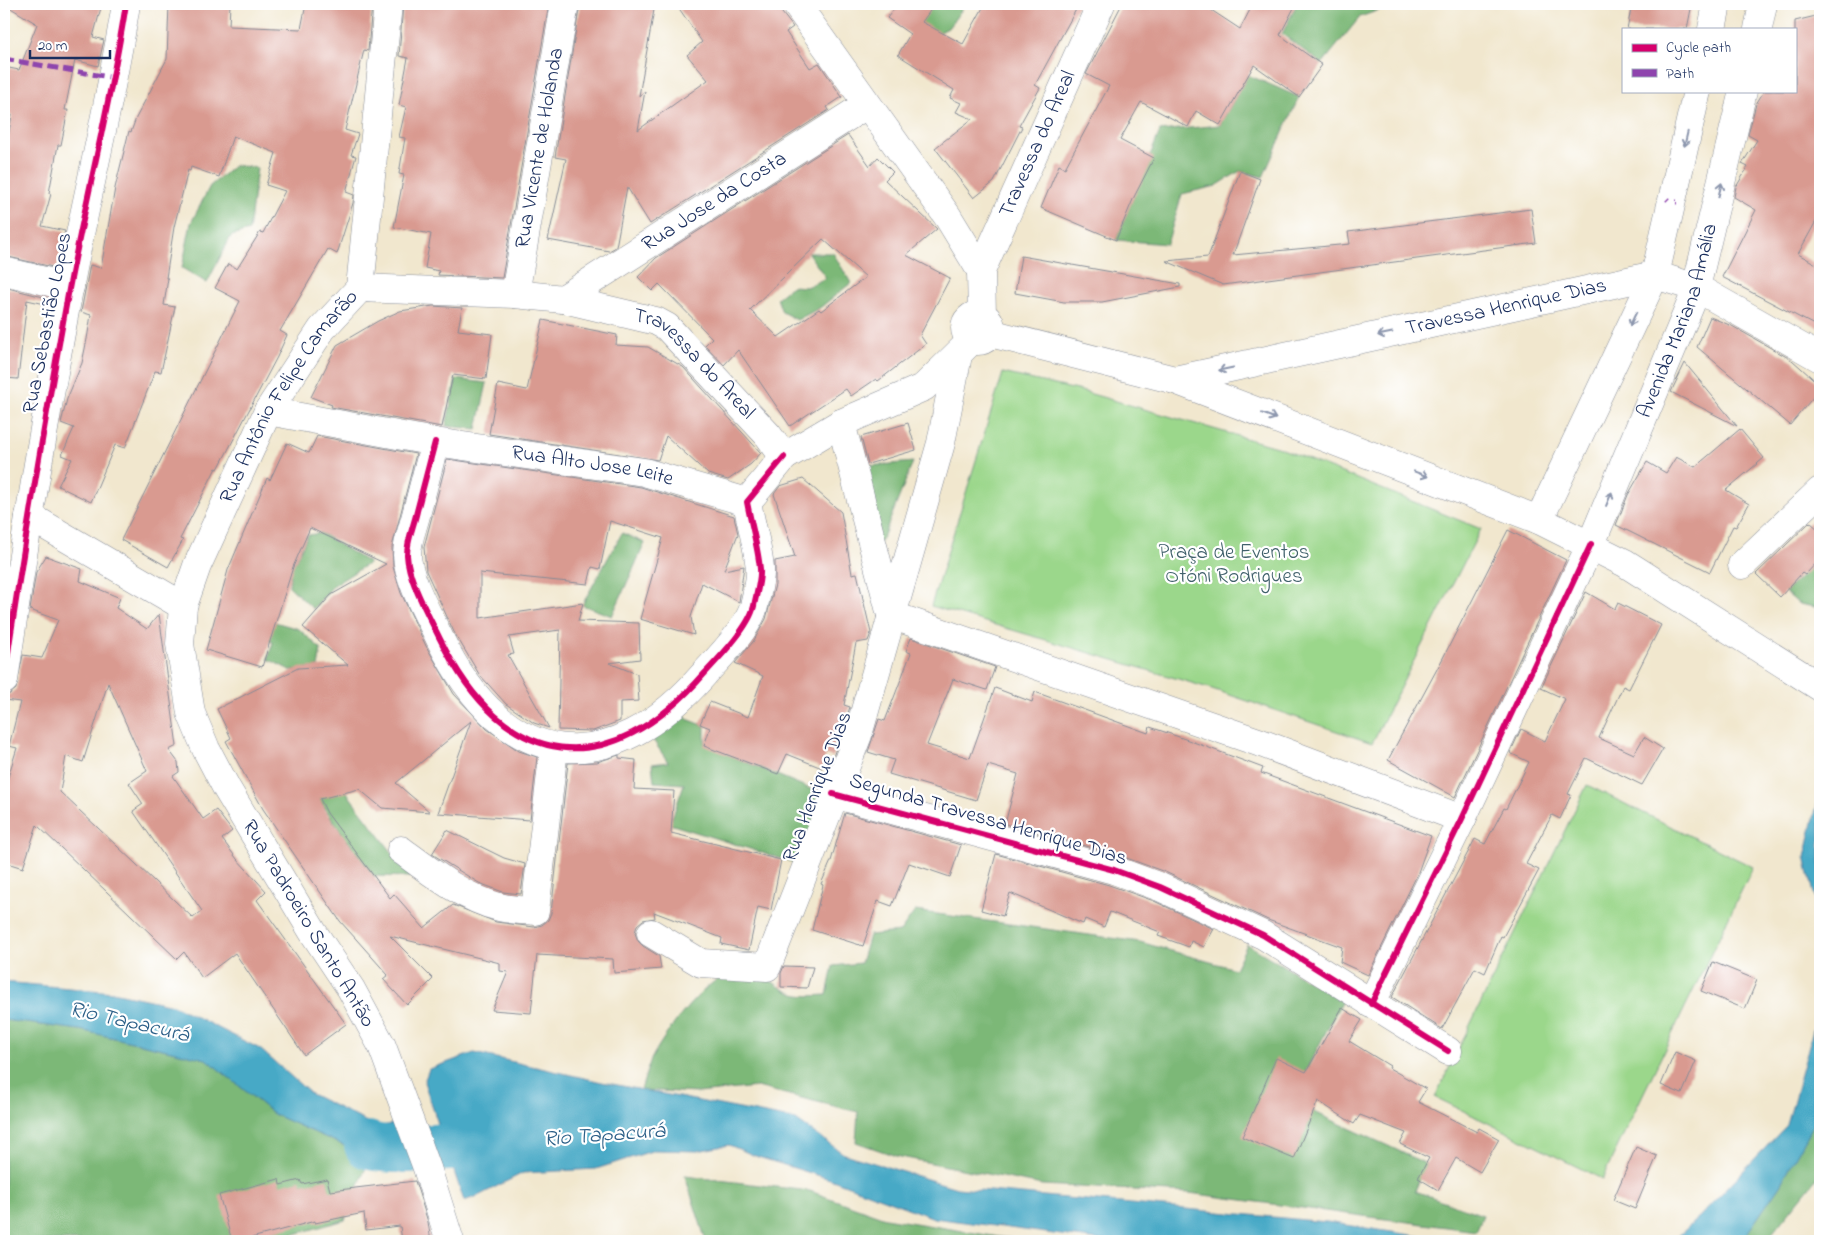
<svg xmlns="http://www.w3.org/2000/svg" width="1824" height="1245" font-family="'Indie Flower',sans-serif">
<rect width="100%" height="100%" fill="#fff"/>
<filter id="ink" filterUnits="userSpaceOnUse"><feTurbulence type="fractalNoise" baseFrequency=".02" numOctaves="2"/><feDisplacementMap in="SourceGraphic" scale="10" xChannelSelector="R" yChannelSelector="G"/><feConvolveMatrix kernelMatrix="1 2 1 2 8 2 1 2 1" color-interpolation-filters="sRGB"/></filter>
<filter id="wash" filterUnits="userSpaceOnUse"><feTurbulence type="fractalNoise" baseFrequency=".0096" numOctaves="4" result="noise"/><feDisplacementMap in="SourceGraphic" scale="20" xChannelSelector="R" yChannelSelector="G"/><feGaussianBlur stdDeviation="1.12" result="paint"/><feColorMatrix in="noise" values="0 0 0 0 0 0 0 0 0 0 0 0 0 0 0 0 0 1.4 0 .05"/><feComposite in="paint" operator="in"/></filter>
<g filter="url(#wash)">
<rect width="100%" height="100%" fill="#f1e7ce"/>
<!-- green -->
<g fill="#9bd78b" stroke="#5b8374">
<path d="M 1003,373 L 1081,391 L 1280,448 L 1481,529 L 1372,743 L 1212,689 L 931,606 Z"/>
<path d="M 1587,785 L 1753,867 L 1602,1179 L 1435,1097 Z"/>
</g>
<!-- forest -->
<g fill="#7cb877" stroke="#4c746a">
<path d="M 922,4 L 966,4 L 948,28 L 929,38 L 909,26 Z"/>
<path d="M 1297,4 L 1396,4 L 1360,17 L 1322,64 L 1282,34 Z"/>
<path d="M 1248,75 L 1299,97 L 1263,177 L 1240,171 L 1216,186 L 1182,194 L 1167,244 L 1116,240 L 1160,131 L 1220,125 Z"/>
<path d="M 235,165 L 257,168 L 249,231 L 231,236 L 207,283 L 182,268 L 191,223 L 210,186 Z"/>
<path d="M 808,253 L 833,253 L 851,283 L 821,307 L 797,320 L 782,312 L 777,298 L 792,286 L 806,287 L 826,278 Z"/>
<path d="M 456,379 L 487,383 L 477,429 L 446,426 Z"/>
<path d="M 913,462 L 884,535 L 878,544 L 858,467 Z"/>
<path d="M 321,533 L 369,563 L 334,585 L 313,609 L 289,586 L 291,570 L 308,535 Z"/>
<path d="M 622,533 L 645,543 L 612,616 L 582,605 Z"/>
<path d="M 1820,559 L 1820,608 L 1799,604 L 1785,592 Z"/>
<path d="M 254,616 L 299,629 L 321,649 L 318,667 L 290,670 L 268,659 L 273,642 L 246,634 Z"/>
<path d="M 297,705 L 350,797 L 411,877 L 374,876 L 334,822 L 308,780 Z"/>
<path d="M 682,711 L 687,719 L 705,726 L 705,745 L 825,795 L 798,864 L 670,824 L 684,784 L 654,782 L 652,764 L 668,762 L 651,737 Z"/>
<path d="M 915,911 L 1140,942 L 1235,969 L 1247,944 L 1342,1001 L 1300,1082 L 1288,1099 C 1333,1122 1380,1141 1426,1164 L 1415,1191 L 1483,1215 L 1476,1231 L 1189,1193 L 1042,1185 L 896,1156 L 856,1142 L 858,1112 L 757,1087 L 698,1093 L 641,1090 C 645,1078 648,1064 654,1054 C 669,1027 717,962 751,968 C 756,969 762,975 767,978 C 792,996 796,997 827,995 L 833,966 L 861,963 L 869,935 L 900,932 Z"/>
<path d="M 4,1020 L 80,1030 L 206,1059 L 275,1115 L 370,1157 L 345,1220 L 270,1241 L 4,1241 Z"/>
<path d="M 1820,1113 L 1820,1174 L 1770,1236 L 1772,1241 L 1742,1241 L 1780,1185 Z"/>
<path d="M 685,1176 L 810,1191 L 885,1218 L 999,1237 L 1037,1241 L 706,1241 Z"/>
</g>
<!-- water -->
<g fill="#47a9c6" stroke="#316c92">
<path d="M 1820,792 L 1820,918 L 1805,857 Z"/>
<path d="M 4,982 L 113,992 L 173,1005 L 260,1049 L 311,1094 L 377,1127 L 396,1123 L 410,1161 L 370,1157 L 275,1115 L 206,1059 L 80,1030 L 4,1020 Z"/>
<path d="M 1820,1005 L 1820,1113 L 1780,1185 L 1742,1241 L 1673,1241 L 1700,1216 L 1787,1125 Z"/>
<path d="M 474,1053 L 602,1082 L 796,1120 L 844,1154 L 957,1188 L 1327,1222 L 1450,1241 L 1106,1241 L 934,1218 L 830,1179 L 758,1157 L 729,1145 L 697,1151 L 655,1150 L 596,1169 L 523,1173 L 478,1196 L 464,1201 L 424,1082 L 429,1069 Z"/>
</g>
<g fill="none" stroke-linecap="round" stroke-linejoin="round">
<!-- river -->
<path stroke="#47a9c6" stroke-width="48" d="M 368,1145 C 391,1155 481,1144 511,1142"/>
</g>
<g id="blocks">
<!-- building -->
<g fill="#d99a90" fill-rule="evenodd">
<path d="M 4,4 L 102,4 L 93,37 L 104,40 L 98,66 L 75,60 L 65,110 L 68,110 L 61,145 L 58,145 L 49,193 L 51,194 L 42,226 L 65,231 L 57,268 L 4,256 L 4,159 L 12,115 L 4,114 L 4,67 L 19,70 L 37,24 Z"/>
<path d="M 169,4 L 230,4 L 229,26 L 301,29 L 306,4 L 372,4 L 368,51 L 364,50 L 345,130 L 358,134 L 351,155 L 356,156 L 346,192 L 354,195 L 353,203 L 337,254 L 328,249 L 280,331 L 287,335 L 277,357 L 218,469 L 216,468 L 203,494 L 180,539 L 183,540 L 168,567 L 121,540 L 240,301 L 215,288 L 228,264 L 237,269 L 260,232 L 263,233 L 285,191 L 266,185 L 276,153 L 233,136 L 219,177 L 191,167 L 190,171 L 188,170 L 174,227 L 166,278 L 168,278 L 164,305 L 175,307 L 161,372 L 155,371 L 125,448 L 115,445 L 91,502 L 58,486 L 72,459 L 62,455 L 74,428 L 61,423 L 67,399 L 82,363 L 87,339 L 91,315 L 81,312 L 90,265 L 101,268 L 115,188 L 129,131 L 131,132 L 136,118 L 167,59 Z"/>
<path d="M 403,4 L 549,4 L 502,278 L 438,275 L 439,271 L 425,268 L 431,234 L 394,227 L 404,175 L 399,174 L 405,138 L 399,137 L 406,107 L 399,105 L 408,58 L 399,56 Z"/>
<path d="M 580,4 L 655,4 L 639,96 L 645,91 L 638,130 L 708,80 L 687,55 L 702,42 L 676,4 L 775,4 L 793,27 L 786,32 L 810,68 L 819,63 L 842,97 L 827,107 L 829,110 L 650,224 L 627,187 L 616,247 L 609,251 L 548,240 L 566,159 L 555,157 Z"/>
<path d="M 898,4 L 935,4 L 922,22 L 963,44 L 985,4 L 1079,4 L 1035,85 L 1040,88 L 1019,126 L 1022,127 L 994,182 L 974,198 L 935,148 L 972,119 L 956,112 L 961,103 L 950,98 L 954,90 L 898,55 L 910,34 L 887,18 Z"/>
<path d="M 1122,4 L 1202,4 L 1240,29 L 1253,4 L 1296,4 L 1280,35 L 1322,65 L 1299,97 L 1254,65 L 1220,125 L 1196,111 L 1188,127 L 1141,102 L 1120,140 L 1154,158 L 1134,197 L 1116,240 L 1041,208 L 1059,165 L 1065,168 L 1109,86 L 1086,74 Z"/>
<path d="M 1632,4 L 1692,4 L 1687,29 L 1627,29 Z"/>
<path d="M 1820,15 L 1820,214 L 1798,254 L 1820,266 L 1820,328 L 1722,277 L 1756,210 L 1734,197 L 1736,187 L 1748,167 L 1742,164 L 1757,140 L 1748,135 L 1756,104 L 1764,91 L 1795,91 L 1795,21 Z"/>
<path d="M 848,135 L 870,166 L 878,157 L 893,172 L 885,180 L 937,229 L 906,255 L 950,278 L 920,335 L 926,344 L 878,381 L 876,379 L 851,396 L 846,389 L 790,426 L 738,350 L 724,365 L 705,345 L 712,338 L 659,284 L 652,291 L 638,277 L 656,258 ZM 823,239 L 866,277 L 821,311 L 819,309 L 778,337 L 750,310 Z"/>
<path d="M 1240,171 L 1260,179 L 1233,255 L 1350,244 L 1348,232 L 1531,209 L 1536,243 L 1223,285 L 1166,261 L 1208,257 Z"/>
<path d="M 1021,256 L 1180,284 L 1180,287 L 1102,302 L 1064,302 L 1015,293 Z"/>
<path d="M 4,287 L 51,299 L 50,305 L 27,300 L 18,379 L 4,378 Z"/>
<path d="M 433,306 L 462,308 L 458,330 L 492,334 L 486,379 L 453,375 L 442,427 L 331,407 L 332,405 L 311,397 L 337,345 L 378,321 L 400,311 Z"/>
<path d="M 1710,317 L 1732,326 L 1792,360 L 1820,385 L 1820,389 L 1790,425 L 1697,347 Z"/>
<path d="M 543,320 L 617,335 L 616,345 L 648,347 L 683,367 L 761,453 L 751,464 L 728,480 L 708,474 L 666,436 L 658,460 L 489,434 L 498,384 L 527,390 Z"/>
<path d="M 1685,363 L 1737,426 L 1671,392 Z"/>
<path d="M 908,423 L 916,450 L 868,464 L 861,437 Z"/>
<path d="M 1740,429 L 1764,458 L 1726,490 L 1749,504 L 1736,527 L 1733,526 L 1710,572 L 1616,525 L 1628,495 L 1647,462 L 1666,473 L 1676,457 L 1695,467 Z"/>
<path d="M 317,436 L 416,454 L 392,547 L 393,567 L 401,593 L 426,646 L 454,694 L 487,729 L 519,751 L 537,757 L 530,820 L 438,813 L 471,721 L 396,783 L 430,812 L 382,808 L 359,789 L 320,799 L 327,813 L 390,898 L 394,894 L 424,928 L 453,905 L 496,922 L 534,927 L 542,925 L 548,920 L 551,913 L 568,763 L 597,762 L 619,755 L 619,758 L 636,760 L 634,789 L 674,791 L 671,833 L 781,860 L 771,910 L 758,907 L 749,950 L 721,944 L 722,938 L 654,912 L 655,918 L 643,920 L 637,925 L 635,933 L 638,941 L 643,946 L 659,956 L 661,969 L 614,973 L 613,959 L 537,955 L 531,1013 L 492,1010 L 508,972 L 500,971 L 500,963 L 390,936 L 433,979 L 407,1005 L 383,979 L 388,975 L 340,921 L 263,809 L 226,741 L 231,738 L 217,709 L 298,668 L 348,665 L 303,627 L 331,595 L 386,564 L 310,528 L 293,567 L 262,667 L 206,650 L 228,570 L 267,478 L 270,480 L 287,443 L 309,453 Z"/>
<path d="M 447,459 L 641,487 L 734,516 L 738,534 L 724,570 L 744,566 L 739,602 L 702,583 L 691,617 L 694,635 L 640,619 L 663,538 L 610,521 L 600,569 L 592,567 L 588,584 L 480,573 L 480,618 L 583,603 L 578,621 L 639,623 L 640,659 L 609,663 L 637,674 L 639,701 L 620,702 L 620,721 L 593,731 L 558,730 L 560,630 L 509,637 L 514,654 L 508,655 L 549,728 L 534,723 L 506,704 L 479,674 L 454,632 L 426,571 L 424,547 Z"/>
<path d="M 803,479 L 841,512 L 852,574 L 857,573 L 871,633 L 868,641 L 856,643 L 844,705 L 850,707 L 833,757 L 826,755 L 822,768 L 787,754 L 778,774 L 704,746 L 710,728 L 700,724 L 710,702 L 748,717 L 763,676 L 735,663 L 753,642 L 766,619 L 775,585 L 775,561 L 795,557 L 774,494 L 780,486 Z"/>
<path d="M 1810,522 L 1820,531 L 1820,559 L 1805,575 L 1802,573 L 1780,597 L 1756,574 Z"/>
<path d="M 1508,530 L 1566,560 L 1455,797 L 1388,760 L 1443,658 Z"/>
<path d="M 46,556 L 82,569 L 80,581 L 120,598 L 116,608 L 147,629 L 159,614 L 177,746 L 169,750 L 178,762 L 179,772 L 173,776 L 203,819 L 216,810 L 232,831 L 222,839 L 237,859 L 266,891 L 257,900 L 346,1024 L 304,1055 L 235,953 L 202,978 L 184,952 L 177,959 L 37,825 L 23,868 L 4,862 L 4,790 L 17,748 L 9,746 L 20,702 L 4,700 L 4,695 L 10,694 L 16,689 L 23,655 L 42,658 L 58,620 L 30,610 L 36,572 ZM 108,683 L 147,771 L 129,783 L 143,804 L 133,811 L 202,911 L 193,918 L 60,792 L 66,756 L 83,762 Z"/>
<path d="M 1586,592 L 1615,609 L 1618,603 L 1661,625 L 1629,689 L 1623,686 L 1599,738 L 1634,754 L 1644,737 L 1663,749 L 1642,785 L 1586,758 L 1568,794 L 1571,795 L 1560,819 L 1552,815 L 1526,864 L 1539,870 L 1503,937 L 1501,936 L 1485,973 L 1475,968 L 1442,1029 L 1392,997 L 1475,839 L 1485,844 L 1504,808 L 1506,809 L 1529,762 L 1510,753 L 1521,729 L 1545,741 L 1565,699 L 1541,688 Z"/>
<path d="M 911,638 L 995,667 L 987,690 L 953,679 L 927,745 L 970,758 L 995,688 L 1032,702 L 1035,692 L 1148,733 L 1150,727 L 1188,740 L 1263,768 L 1261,773 L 1431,836 L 1417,875 L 1368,975 L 1340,962 L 1342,947 L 1268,920 L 1165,872 L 1118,855 L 1005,824 L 1018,774 L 988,765 L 976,800 L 889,774 L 894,760 L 868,752 L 879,719 L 885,721 L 911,653 L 906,651 Z"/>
<path d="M 845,813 L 961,845 L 950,877 L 909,863 L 892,906 L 878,901 L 863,946 L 812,930 L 823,885 L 821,884 L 831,861 Z"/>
<path d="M 447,830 L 504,858 L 525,864 L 521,894 L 503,892 L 479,883 L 432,854 Z"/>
<path d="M 996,854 L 1109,885 L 1154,901 L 1214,929 L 1204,947 L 1191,941 L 1189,947 L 1158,936 L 1160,932 L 1110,912 L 1104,927 L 1085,919 L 1083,924 L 1010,893 L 1003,916 L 981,910 Z"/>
<path d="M 1713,962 L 1757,980 L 1745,1009 L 1701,991 Z"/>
<path d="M 784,966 L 813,967 L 807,988 L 781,987 L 781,973 Z"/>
<path d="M 1342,1008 L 1362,1020 L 1349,1041 L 1390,1066 L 1389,1068 L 1426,1089 L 1418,1102 L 1477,1132 L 1479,1128 L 1499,1139 L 1480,1172 L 1456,1158 L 1438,1190 L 1418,1178 L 1429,1158 L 1400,1144 L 1406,1133 L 1360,1115 L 1354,1124 L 1318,1101 L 1294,1159 L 1242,1137 L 1276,1058 L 1306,1072 Z"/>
<path d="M 1675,1052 L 1696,1061 L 1682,1094 L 1661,1085 Z"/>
<path d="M 1636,1147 L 1657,1156 L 1635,1209 L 1613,1200 Z"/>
<path d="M 279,1179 L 280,1185 L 300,1180 L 302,1184 L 327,1179 L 330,1191 L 415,1181 L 428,1222 L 431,1241 L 402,1241 L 400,1226 L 366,1230 L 364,1213 L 315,1223 L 315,1221 L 240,1241 L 232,1241 L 219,1195 Z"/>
</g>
</g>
</g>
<g filter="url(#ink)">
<use href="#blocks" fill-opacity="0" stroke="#868b96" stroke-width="1"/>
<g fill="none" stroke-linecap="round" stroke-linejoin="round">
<defs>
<g id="minor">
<path d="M 796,4 L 948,217 L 981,271"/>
<path d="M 4,271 L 70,287"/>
<path d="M 360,288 L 388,4"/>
<path d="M 1697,288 L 1820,358"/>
<path id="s1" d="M 515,294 L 565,4"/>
<path id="s2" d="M 563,299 L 866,105"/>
<path id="s3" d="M 982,316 L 981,271 L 1101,4"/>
<path id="s4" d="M 268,411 L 435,442 L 644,472 L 747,502"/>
<path d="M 841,423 L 891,615"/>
<path d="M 435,442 C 429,465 423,488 417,511 C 414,525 407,540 407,555 C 408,580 429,616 440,639 C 505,772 609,784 705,673 C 720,657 749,627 754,606 C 756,595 761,580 760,569 C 758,547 751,524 747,502 L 784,457"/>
<path d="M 29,516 L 183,606"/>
<path d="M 1742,565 L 1820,491"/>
<path d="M 891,615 L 1261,743 L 1462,819"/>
<path d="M 4,680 C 23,549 45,419 69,289 C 87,194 111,100 126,4"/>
<path d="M 833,794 L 1114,870 L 1160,887 L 1263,935 L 1448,1051"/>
<path d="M 401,850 C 431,872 463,898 499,907 C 511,910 523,910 535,911 L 554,748"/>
<path d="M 651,933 L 701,963 L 767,967 L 858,735 L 941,443 L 958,355"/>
<path d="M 1371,1004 L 1462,819 L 1591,544"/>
</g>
<g id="major">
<path d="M 1712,29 L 1717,4"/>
<path d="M 1758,29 L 1763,4"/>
<circle cx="978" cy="328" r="13"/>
<path d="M 990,333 L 1175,380 L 1539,520 L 1625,563 L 1820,687"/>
<path id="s5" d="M 1175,380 L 1655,275 L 1697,288"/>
<path d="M 1539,520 L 1655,275 L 1697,91"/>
<path id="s6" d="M 1591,544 L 1694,296 L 1743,91"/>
<path id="s7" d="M 450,1241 L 427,1168 L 382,1046 L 351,989 L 313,932 L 227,789 L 206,749 L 191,713 L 180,644 L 183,606 L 197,566 L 268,411 L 322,329 L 360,288 L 515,294 L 563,299 L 656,321 L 667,327 L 768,435 L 784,457 L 841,423 L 924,387 L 972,340"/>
</g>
</defs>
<!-- minor casing -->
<use href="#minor" stroke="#868b96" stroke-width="29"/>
<!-- major casing -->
<use href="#major" stroke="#868b96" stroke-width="29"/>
<!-- minor -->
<use href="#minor" stroke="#fff" stroke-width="28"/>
<!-- major -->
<use href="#major" stroke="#fff" stroke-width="28"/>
<!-- quiet -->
<g stroke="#8e44ad" stroke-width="5" stroke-dasharray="10 5" stroke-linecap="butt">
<path d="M 4,59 L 115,78"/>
<path d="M 1667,199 L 1668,200"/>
<path d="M 1676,202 L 1677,202"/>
</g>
<defs>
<g id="cycleway">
<path d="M 435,442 C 429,465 423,488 417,511 C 414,525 407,540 407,555 C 408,580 429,616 440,639 C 505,772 609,784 705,673 C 720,657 749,627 754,606 C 756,595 761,580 760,569 C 758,547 751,524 747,502 L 784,457"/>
<path d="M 4,680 C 23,549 45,419 69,289 C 87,194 111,100 126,4"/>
<path d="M 833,794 L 1114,870 L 1160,887 L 1263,935 L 1448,1051"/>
<path d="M 1371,1004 L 1462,819 L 1591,544"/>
</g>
</defs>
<!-- cycleway casing -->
<use href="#cycleway" stroke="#fff" stroke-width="9"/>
<!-- cycleway -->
<use href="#cycleway" stroke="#d6006c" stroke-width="6"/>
</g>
<!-- one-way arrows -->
<defs><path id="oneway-shaft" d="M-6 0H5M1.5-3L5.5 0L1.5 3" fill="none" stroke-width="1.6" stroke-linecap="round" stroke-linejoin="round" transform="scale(1.25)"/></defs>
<g stroke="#8d97ae">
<use href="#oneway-shaft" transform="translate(1686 139) rotate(103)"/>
<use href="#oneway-shaft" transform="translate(1720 190) rotate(-77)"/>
<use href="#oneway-shaft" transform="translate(1633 319) rotate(116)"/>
<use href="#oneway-shaft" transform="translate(1385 334) rotate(168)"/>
<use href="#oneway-shaft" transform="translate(1226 369) rotate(168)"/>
<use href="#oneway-shaft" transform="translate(1269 416) rotate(21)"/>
<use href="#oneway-shaft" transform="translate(1421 474) rotate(21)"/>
<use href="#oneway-shaft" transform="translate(1609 499) rotate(-67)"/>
</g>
</g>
<g text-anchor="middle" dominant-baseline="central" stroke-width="4.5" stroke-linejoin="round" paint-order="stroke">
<!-- street labels -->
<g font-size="21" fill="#1b2f5e" stroke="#fff">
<text stroke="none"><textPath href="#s3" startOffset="184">Travessa do Areal</textPath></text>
<text stroke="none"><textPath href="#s1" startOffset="148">Rua Vicente de Holanda</textPath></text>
<text stroke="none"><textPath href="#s2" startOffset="180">Rua Jose da Costa</textPath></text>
<text stroke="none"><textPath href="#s5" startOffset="339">Travessa Henrique Dias</textPath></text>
<text stroke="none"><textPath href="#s6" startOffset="240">Avenida Mariana Amália</textPath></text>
<text transform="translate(48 323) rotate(-79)">Rua Sebastião Lopes</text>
<text stroke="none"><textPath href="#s7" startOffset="1421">Travessa do Areal</textPath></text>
<text stroke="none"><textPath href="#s7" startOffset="935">Rua Antônio Felipe Camarão</textPath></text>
<text stroke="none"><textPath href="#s4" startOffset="329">Rua Alto Jose Leite</textPath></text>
<text transform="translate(818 787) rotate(-69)">Rua Henrique Dias</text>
<text transform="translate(988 820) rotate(16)">Segunda Travessa Henrique Dias</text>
<text transform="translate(308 924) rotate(59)">Rua Padroeiro Santo Antão</text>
</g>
<!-- park labels -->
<g font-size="21" fill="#41616c" stroke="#fff">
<text x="1234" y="553">Praça de Eventos<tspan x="1234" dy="24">Otóni Rodrigues</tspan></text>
</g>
<!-- water labels -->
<g font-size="22" font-style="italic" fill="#2d6088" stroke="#fff">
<text transform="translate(129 1023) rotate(13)">Rio Tapacurá</text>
<text transform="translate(604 1136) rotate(-4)">Rio Tapacurá</text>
</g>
</g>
<!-- margin -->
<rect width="1824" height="1245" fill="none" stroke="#fff" stroke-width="20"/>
<!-- legend -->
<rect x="1622" y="28" width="175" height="65" fill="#ffffff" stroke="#a4acbf"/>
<rect x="1632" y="44" width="25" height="8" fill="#d6006c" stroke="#a4acbf"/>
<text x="1666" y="52" font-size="15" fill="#1b2f5e">Cycle path</text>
<rect x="1632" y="69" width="25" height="8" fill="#8e44ad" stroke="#a4acbf"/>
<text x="1666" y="78" font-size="15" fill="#1b2f5e">Path</text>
<!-- scale -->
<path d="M30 50v8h80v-8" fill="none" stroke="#1b2f5e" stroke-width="2.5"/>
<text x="38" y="50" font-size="15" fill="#1b2f5e" stroke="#ffffff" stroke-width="4" paint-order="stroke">20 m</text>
</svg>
